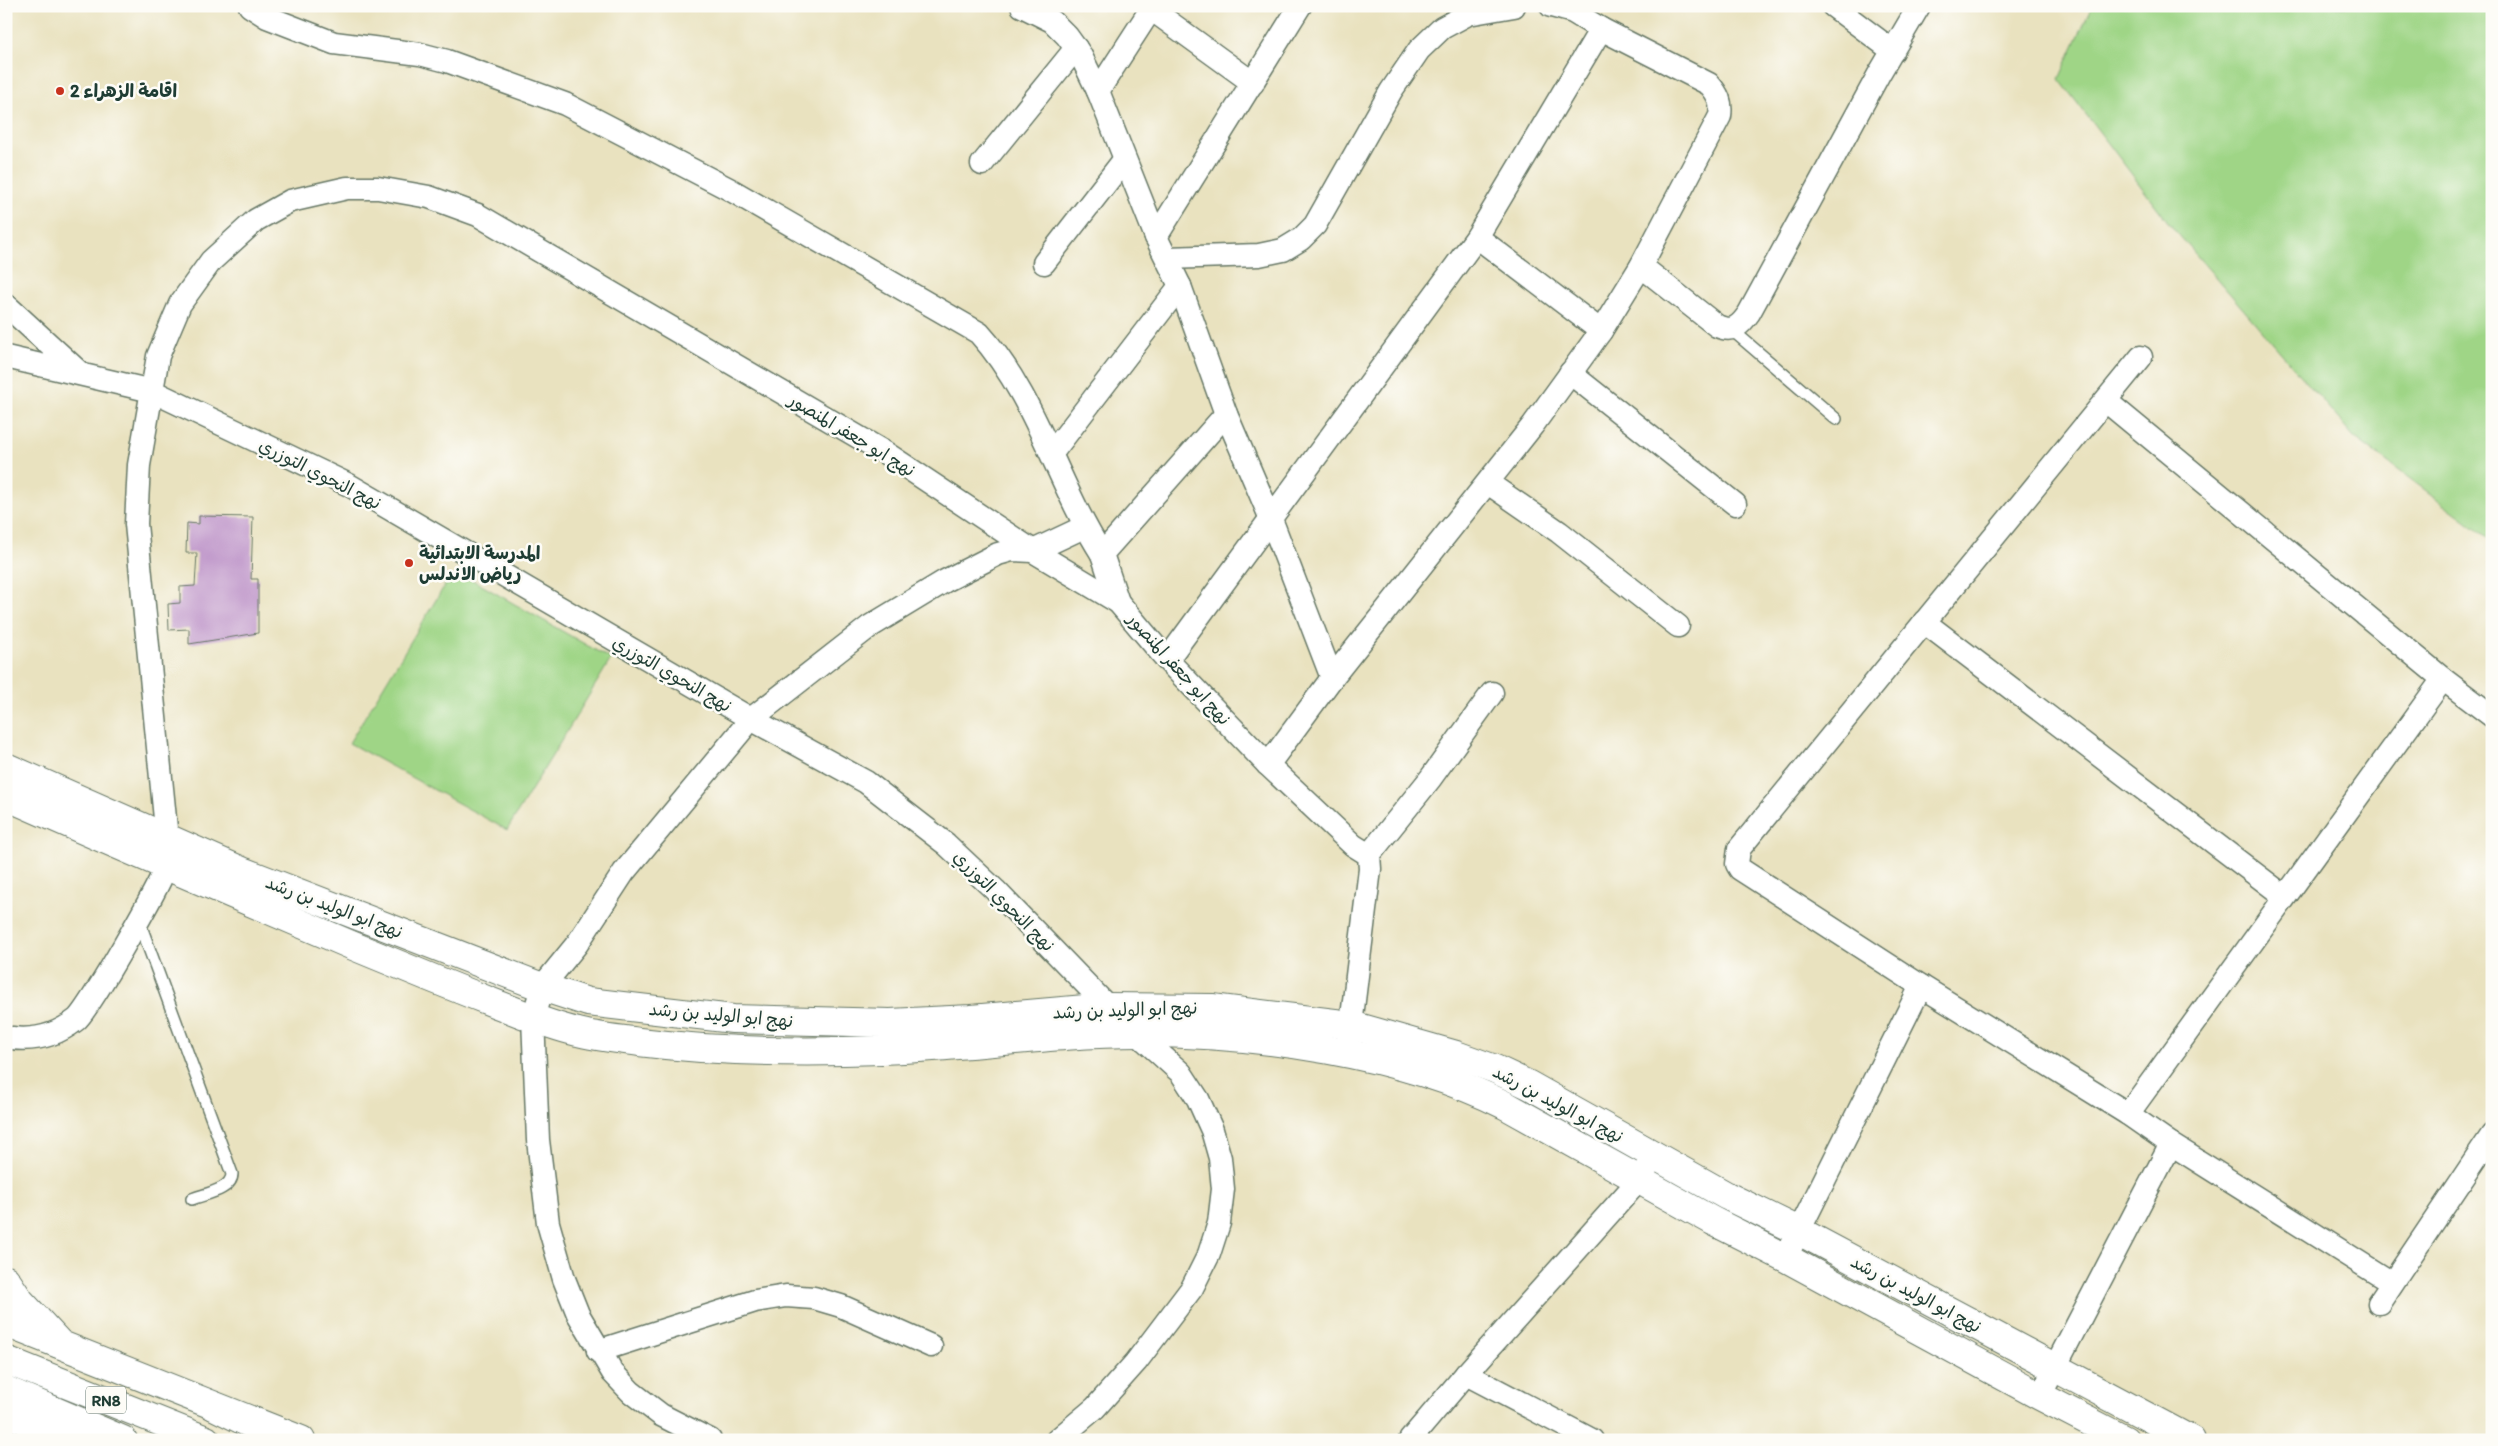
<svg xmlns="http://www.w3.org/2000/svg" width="2498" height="1446" font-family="Itim,'Playpen Sans Arabic',sans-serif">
<rect width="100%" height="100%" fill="#fdfcf7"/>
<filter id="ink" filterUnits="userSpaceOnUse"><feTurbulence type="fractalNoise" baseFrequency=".02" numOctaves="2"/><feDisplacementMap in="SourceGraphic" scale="10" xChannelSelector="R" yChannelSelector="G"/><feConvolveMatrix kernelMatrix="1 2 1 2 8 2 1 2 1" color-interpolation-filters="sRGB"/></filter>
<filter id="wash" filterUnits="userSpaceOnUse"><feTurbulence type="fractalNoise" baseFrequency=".0096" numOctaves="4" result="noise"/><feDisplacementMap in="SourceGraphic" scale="20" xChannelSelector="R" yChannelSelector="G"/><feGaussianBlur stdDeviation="1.12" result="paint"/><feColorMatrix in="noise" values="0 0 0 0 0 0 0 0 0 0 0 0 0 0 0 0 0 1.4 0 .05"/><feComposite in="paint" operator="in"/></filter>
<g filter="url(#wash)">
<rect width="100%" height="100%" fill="#e9e2bf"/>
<!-- green -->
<g fill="#9fd586" stroke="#5f895d">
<path d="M 2092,6 L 2492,6 L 2492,540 L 2354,437 L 2172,227 L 2059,79 Z"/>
<path d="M 469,578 L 611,659 L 507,830 L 349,743 L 445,585 Z"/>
</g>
<g id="blocks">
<!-- building -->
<path fill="#be94c9" d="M 199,516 L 253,517 L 251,579 L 258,579 L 258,633 L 189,644 L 189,629 L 169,630 L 168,604 L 180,603 L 180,587 L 195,586 L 197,553 L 186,553 L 187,523 L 199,524 Z"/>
</g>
</g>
<g filter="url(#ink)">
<use href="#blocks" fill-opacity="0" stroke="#667765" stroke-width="1"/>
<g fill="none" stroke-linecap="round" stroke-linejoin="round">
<defs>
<g id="service">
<path d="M 1732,330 L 1836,419"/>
<path d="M 139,921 L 232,1174 C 232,1190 204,1194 192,1199"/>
</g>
<g id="minor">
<path d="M 250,6 L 267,17 L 334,43 L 420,54 L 447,61 L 565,104 L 729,189 L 979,333 C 1036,396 1057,484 1102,554"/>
<path d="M 1022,6 L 1052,21 L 1067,36 L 1080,54 L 1098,91 L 1156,237 L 1180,286 L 1226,414 L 1271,519 L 1332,678"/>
<path d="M 1833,6 L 1893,51"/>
<path d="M 1151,9 L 1253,83"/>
<path d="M 1098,91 L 1153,6"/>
<path d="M 982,164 L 1076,48"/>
<path d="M 1156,237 L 1300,6"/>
<path d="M 1477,237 L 1601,331"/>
<path d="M 1167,258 L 1259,255 L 1283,250 L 1301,239 L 1315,225 L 1391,91 L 1419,50 L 1442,28 L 1468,14 L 1514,6"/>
<path d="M 1044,263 L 1124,160"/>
<path d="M 1641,266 L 1717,326 C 1733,333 1740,326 1749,313 L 1879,74 L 1919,6"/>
<path d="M 6,305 L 79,372"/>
<path d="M 6,357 L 152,391 L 349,485 L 751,719 L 866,782 L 946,844 L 995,890 L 1108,1007 L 1181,1073 L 1198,1099 L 1212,1130 L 1220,1158 L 1223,1189 L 1219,1223 L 1209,1254 L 1192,1288 L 1136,1362 L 1095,1408 L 1057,1440"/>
<path d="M 2141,357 L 1739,849 L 1737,864 L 1740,869 L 1921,986 L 2128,1114 L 2171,1144 L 2392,1283"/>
<path d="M 1570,373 L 1735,504"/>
<path d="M 2106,401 L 2443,679 L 2492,716"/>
<path d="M 1052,453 L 1180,286"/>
<path d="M 1488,483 L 1559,532 L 1678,626"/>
<path d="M 1118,602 L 1102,554 L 1226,414"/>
<path d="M 1924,622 L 2284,896"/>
<path d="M 1167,660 L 1477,237 L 1601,29"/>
<path d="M 1268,765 L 1332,678 L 1533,425 L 1601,331 L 1641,266 L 1720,116 C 1722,102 1718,94 1709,84 L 1601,29 L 1573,12 L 1551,6"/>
<path d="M 1369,855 L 1430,779 L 1492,693"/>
<path d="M 12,1038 C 36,1041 57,1035 76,1020 C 89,1010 161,883 166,866 C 167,858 166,847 167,839 L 136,524 L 139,465 L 158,356 L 180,304 L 211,261 L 256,220 L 290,201 L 347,188 L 378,188 L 429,197 L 478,215 L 884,452 L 1033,551 L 1118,602 L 1167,660 L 1268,765 L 1353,845 L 1369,855 L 1370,869 L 1351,1025 L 1345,1054"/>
<path d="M 2128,1114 L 2443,679"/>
<path d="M 1791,1247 L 1921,986"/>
<path d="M 2379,1303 L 2492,1135"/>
<path d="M 598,1351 L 755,1301 L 786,1296 L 814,1298 L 841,1306 L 931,1346"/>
<path d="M 1466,1374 L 1592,1440"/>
<path d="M 2040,1396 L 2171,1144"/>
<path d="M 710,1440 L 661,1415 L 631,1392 L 613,1373 L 578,1314 L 564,1279 L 548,1223 L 538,1140 L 533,1018 L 542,987 L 577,944 L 624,872 L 751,719 L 869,627 L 945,581 L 998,554 L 1012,550 L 1033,551 L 1084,527"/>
<path d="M 1410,1440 L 1466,1374 L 1639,1180 L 1648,1165"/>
</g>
<g id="tertiary">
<path d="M 6,767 L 242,871 L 542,987 L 588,1002 L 733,1019 L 890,1023 L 971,1019 L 1108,1007 L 1212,1008 L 1351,1025 L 1456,1055 L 1495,1069 L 1529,1085 L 1727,1196 L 1799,1231 L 2191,1440"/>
<path d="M 6,796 C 121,847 236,896 351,945 C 397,964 443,983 489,1001 C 518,1012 547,1025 578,1032 C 597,1037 619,1039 639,1042 C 719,1052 802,1053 882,1050 C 968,1047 1053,1033 1139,1033 C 1256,1033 1401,1053 1505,1105 L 1713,1221 L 1786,1258 L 2040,1396 L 2125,1440"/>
<path d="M 6,1280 L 20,1301 L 60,1344"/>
</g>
<g id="secondary">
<path d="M 6,1323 L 301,1440"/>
<path d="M 6,1413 L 70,1440"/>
</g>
<g id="motorway">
<path d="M 6,1360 L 206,1440"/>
<path d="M 6,1390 L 123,1440"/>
<path d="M 214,1406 L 283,1440"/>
</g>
</defs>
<!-- service casing -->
<use href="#service" stroke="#667765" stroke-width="14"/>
<!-- minor casing -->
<use href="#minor" stroke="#667765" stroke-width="25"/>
<!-- tertiary casing -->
<use href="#tertiary" stroke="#667765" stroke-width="30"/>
<!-- secondary casing -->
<use href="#secondary" stroke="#667765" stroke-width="30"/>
<!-- motorway casing -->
<use href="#motorway" stroke="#667765" stroke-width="30"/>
<!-- service -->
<use href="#service" stroke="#fff" stroke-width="11"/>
<!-- minor -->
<use href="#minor" stroke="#fff" stroke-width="22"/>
<!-- tertiary -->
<use href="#tertiary" stroke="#fff" stroke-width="28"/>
<!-- secondary -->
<use href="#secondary" stroke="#fff" stroke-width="28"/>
<!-- motorway -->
<use href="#motorway" stroke="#fff" stroke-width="28"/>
</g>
</g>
<!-- markers -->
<g fill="#c8321e" stroke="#fdfcf7" stroke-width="2">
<circle cx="60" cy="91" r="5"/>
<circle cx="409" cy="563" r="5"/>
</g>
<g text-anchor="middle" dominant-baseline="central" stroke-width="5" stroke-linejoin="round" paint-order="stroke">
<!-- shield labels -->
<rect fill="#fdfcf7" stroke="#62766e" stroke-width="1" x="86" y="1386.5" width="40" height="27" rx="4"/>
<g font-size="16" font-weight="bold" fill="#1f3d34">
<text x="106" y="1400">RN8</text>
</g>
<!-- poi labels -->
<g font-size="18" font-weight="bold" fill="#1f3d34" stroke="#fdfcf7" text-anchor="start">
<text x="70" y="91">اقامة الزهراء 2</text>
<text x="419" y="553">المدرسة الابتدائية<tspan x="419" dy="21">رياض الاندلس</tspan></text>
</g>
<!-- street labels -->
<g font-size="18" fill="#1f3d34" stroke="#fdfcf7">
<text transform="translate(852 435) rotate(31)">نهج ابو جعفر المنصور</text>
<text transform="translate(320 474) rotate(27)">نهج النحوي التوزري</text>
<text transform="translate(1179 669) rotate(48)">نهج ابو جعفر المنصور</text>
<text transform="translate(672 674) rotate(30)">نهج النحوي التوزري</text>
<text transform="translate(1004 901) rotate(45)">نهج النحوي التوزري</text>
<text transform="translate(334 907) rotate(21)">نهج ابو الوليد بن رشد</text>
<text transform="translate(1125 1010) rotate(-2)">نهج ابو الوليد بن رشد</text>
<text transform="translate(721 1015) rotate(5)">نهج ابو الوليد بن رشد</text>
<text transform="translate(1558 1104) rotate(28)">نهج ابو الوليد بن رشد</text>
<text transform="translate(1916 1294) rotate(28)">نهج ابو الوليد بن رشد</text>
</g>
</g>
<!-- margin -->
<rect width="2498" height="1446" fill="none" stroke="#fdfcf7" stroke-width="25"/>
</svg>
